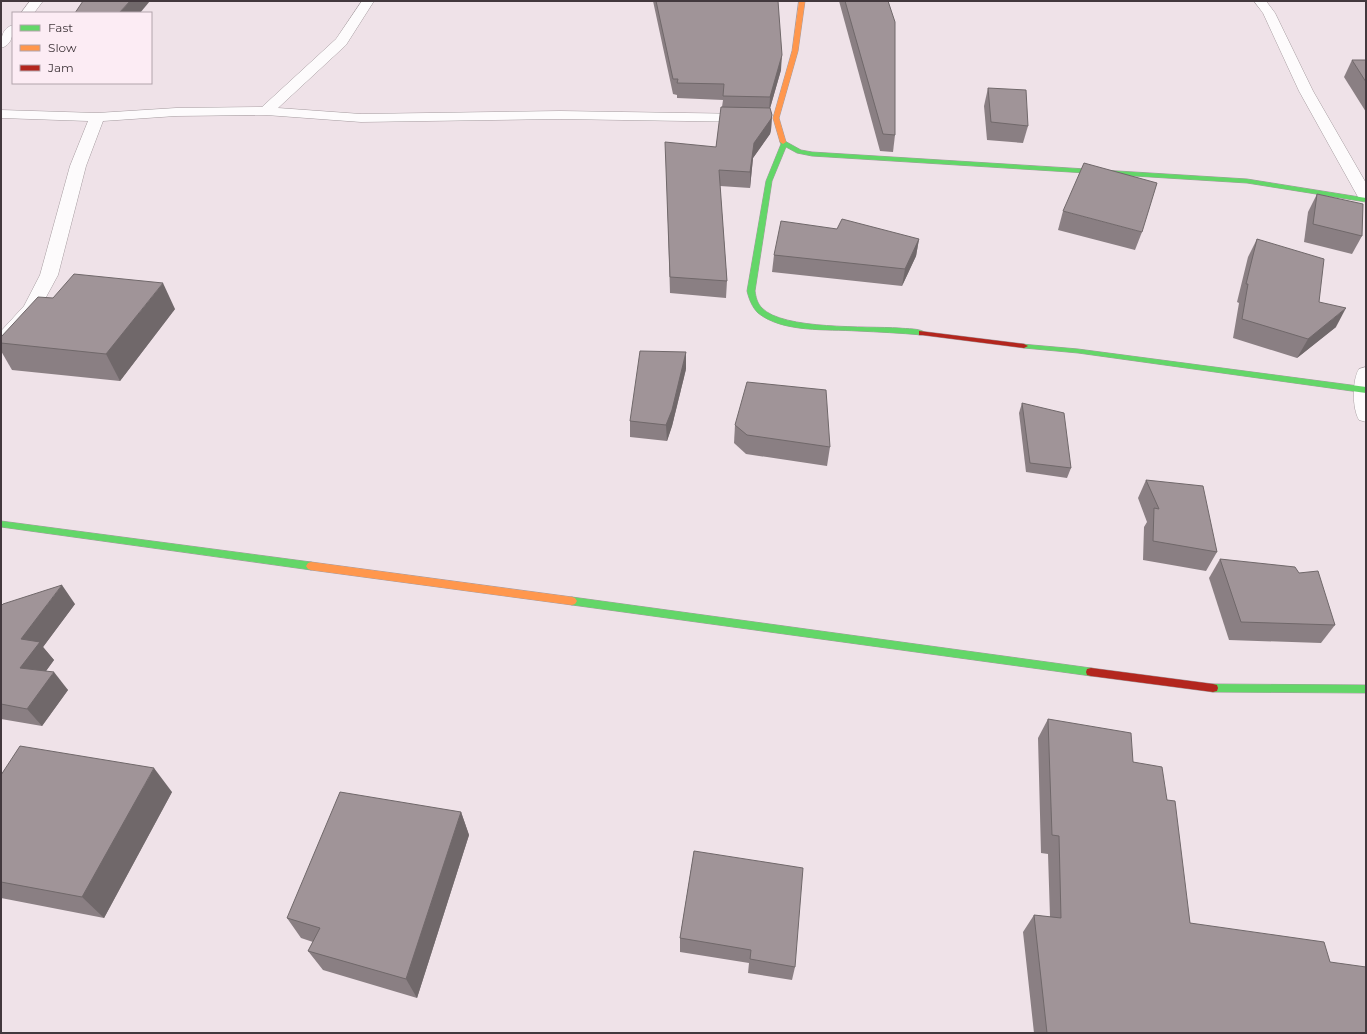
<svg xmlns="http://www.w3.org/2000/svg" width="1367" height="1034" font-family="Montserrat,sans-serif">
<rect width="100%" height="100%" fill="#efe2e8"/>
<g fill="none" stroke-linecap="round" stroke-linejoin="round">
<defs>
<g id="street">
<path d="M 30,1 L 43,1 L 34,13 L 21,13 Z"/>
<path d="M 362,1 L 374,1 L 346,45 L 278,108 L 361,114 L 560,111 L 749,114 L 754,115 L 756,118 L 754,121 L 749,122 L 560,119 L 361,122 L 266,115 L 176,116 L 103,121 L 86,166 L 58,275 L 38,312 L 8,346 L 1,348 L 1,331 L 24,306 L 40,275 L 70,166 L 88,121 L 1,118 L 1,110 L 97,113 L 176,108 L 262,107 L 336,39 Z"/>
<path d="M 1254,1 L 1266,1 L 1275,13 L 1313,91 L 1366,183 L 1366,202 L 1360,200 L 1358,197 L 1299,91 L 1263,13 Z"/>
<path d="M 13,25 C 13,35 12,45 1,48 C 1,38 2,28 13,25 Z"/>
<path d="M 1366,367 L 1366,422 L 1359,420 C 1352,409 1352,379 1359,369 Z"/>
</g>
<g id="fast">
<path d="M 783,140 L 801,150 L 812,152 L 1247,179 L 1366,198 L 1366,202 L 1247,183 L 812,156 L 797,153 L 786,147 L 772,181 L 755,291 C 756,297 757,303 762,308 C 783,330 867,326 899,328 C 907,329 920,328 926,333 L 922,335 C 900,333 879,332 857,331 C 827,329 783,333 758,313 C 752,307 749,299 747,291 L 766,181 L 781,144 L 780,142 Z"/>
<path d="M 1021,344 L 1078,349 L 1366,387 L 1366,393 L 1078,353 L 1024,348 L 1020,346 Z"/>
<path d="M 1,521 L 311,562 L 314,563 L 316,566 L 314,569 L 311,570 L 1,527 Z"/>
<path d="M 572,597 L 1091,668 L 1095,669 L 1096,672 L 1095,675 L 1091,676 L 572,605 L 569,604 L 567,601 L 569,598 Z"/>
<path d="M 1213,684 L 1366,685 L 1366,693 L 1213,692 L 1209,691 L 1208,688 L 1209,685 Z"/>
</g>
<g id="slow">
<path d="M 799,1 L 805,1 L 798,51 L 779,118 L 786,142 L 783,144 L 780,142 L 773,118 L 792,51 Z"/>
<path d="M 311,562 L 572,597 L 575,598 L 577,601 L 575,604 L 572,605 L 311,570 L 308,569 L 306,566 L 308,563 Z"/>
</g>
<g id="jam">
<path d="M 919,331 L 1024,344 L 1028,346 L 1024,348 L 922,335 L 919,335 Z"/>
<path d="M 1091,668 L 1213,684 L 1217,685 L 1218,688 L 1217,691 L 1213,692 L 1091,676 L 1087,675 L 1086,672 L 1087,669 Z"/>
</g>
</defs>
<!-- street casing -->
<use href="#street" stroke="#a59b9f" stroke-width="1"/>
<!-- fast casing -->
<use href="#fast" stroke="#a59b9f" stroke-width="1"/>
<!-- slow casing -->
<use href="#slow" stroke="#a59b9f" stroke-width="1"/>
<!-- jam casing -->
<use href="#jam" stroke="#a59b9f" stroke-width="1"/>
<!-- street -->
<use href="#street" fill="#fdfbfc" fill-rule="evenodd"/>
<!-- fast -->
<use href="#fast" fill="#63d668" fill-rule="evenodd"/>
<!-- slow -->
<use href="#slow" fill="#ff974d" fill-rule="evenodd"/>
<!-- jam -->
<use href="#jam" fill="#b3261e" fill-rule="evenodd"/>
</g>
<!-- wall -->
<g fill="#8a7f83">
<path d="M 653,1 L 778,1 L 781,70 L 770,108 L 772,115 L 771,130 L 770,134 L 753,158 L 750,188 L 720,186 L 727,281 L 726,298 L 670,293 L 666,157 L 716,147 L 722,107 L 723,100 L 677,98 L 677,95 L 673,94 Z"/>
<path d="M 839,1 L 888,1 L 895,135 L 893,152 L 880,151 Z"/>
<path d="M 1352,60 L 1366,60 L 1366,112 L 1344,77 Z"/>
<path d="M 988,88 L 1028,126 L 1023,143 L 987,140 L 984,106 Z"/>
<path d="M 1317,194 L 1362,236 L 1352,254 L 1304,242 L 1308,212 Z"/>
<path d="M 1063,211 L 1142,232 L 1135,250 L 1058,230 Z"/>
<path d="M 837,229 L 919,239 L 916,256 L 902,286 L 772,272 L 774,255 Z"/>
<path d="M 1257,239 L 1319,302 L 1336,327 L 1297,358 L 1233,338 L 1239,303 L 1237,302 L 1248,257 Z"/>
<path d="M 175,309 L 120,381 L 12,370 L 1,351 L 1,337 Z"/>
<path d="M 686,369 L 672,426 L 667,441 L 630,437 L 630,421 Z"/>
<path d="M 1022,403 L 1071,468 L 1067,478 L 1026,472 L 1019,413 Z"/>
<path d="M 735,425 L 830,447 L 827,466 L 746,454 L 734,443 Z"/>
<path d="M 1146,480 L 1217,552 L 1206,571 L 1143,560 L 1144,527 L 1147,522 L 1138,498 Z"/>
<path d="M 1220,559 L 1299,573 L 1335,625 L 1321,643 L 1229,640 L 1209,578 Z"/>
<path d="M 75,604 L 43,647 L 54,660 L 46,671 L 68,690 L 42,726 L 1,719 L 1,606 Z"/>
<path d="M 1048,719 L 1133,762 L 1167,800 L 1190,923 L 1330,962 L 1366,1033 L 1034,1033 L 1023,932 L 1034,915 L 1050,917 L 1048,854 L 1041,853 L 1038,738 Z"/>
<path d="M 1,775 L 172,792 L 104,918 L 1,898 Z"/>
<path d="M 461,812 L 469,835 L 417,998 L 323,970 L 308,951 L 313,942 L 301,938 L 287,918 Z"/>
<path d="M 694,851 L 795,967 L 792,980 L 748,973 L 749,963 L 680,952 L 680,938 Z"/>
</g>
<!-- shaded-wall -->
<g fill="#70686a">
<path d="M 130,1 L 150,1 L 140,13 L 119,13 Z"/>
<path d="M 782,55 L 781,70 L 769,112 L 770,97 Z"/>
<path d="M 772,115 L 771,130 L 770,134 L 753,158 L 750,188 L 750,172 L 754,143 Z"/>
<path d="M 919,239 L 916,256 L 902,286 L 905,269 Z"/>
<path d="M 163,283 L 175,309 L 120,381 L 106,354 Z"/>
<path d="M 1346,308 L 1336,327 L 1297,358 L 1308,339 Z"/>
<path d="M 686,352 L 686,369 L 672,426 L 667,441 L 666,425 Z"/>
<path d="M 62,585 L 75,604 L 43,647 L 54,660 L 35,686 L 20,668 L 21,639 Z"/>
<path d="M 54,672 L 68,690 L 42,726 L 27,709 Z"/>
<path d="M 154,768 L 172,792 L 104,918 L 82,897 Z"/>
<path d="M 461,812 L 469,835 L 417,998 L 406,979 Z"/>
</g>
<!-- building -->
<g fill="#a09498" stroke="#70686a">
<path d="M 83,1 L 130,1 L 119,13 L 75,13 Z"/>
<path d="M 656,1 L 778,1 L 782,55 L 770,97 L 723,96 L 724,84 L 677,83 L 678,79 L 673,79 Z"/>
<path d="M 845,1 L 888,1 L 895,22 L 895,135 L 883,134 Z"/>
<path d="M 1352,60 L 1366,60 L 1366,82 Z"/>
<path d="M 988,88 L 1026,90 L 1028,126 L 991,122 Z"/>
<path d="M 721,107 L 770,108 L 772,115 L 771,119 L 754,143 L 750,172 L 719,170 L 727,281 L 670,277 L 665,142 L 716,147 Z"/>
<path d="M 1084,163 L 1157,183 L 1142,232 L 1063,211 Z"/>
<path d="M 1317,194 L 1363,204 L 1362,236 L 1313,224 Z"/>
<path d="M 842,219 L 919,239 L 905,269 L 774,255 L 781,221 L 837,229 Z"/>
<path d="M 1257,239 L 1324,259 L 1319,302 L 1346,308 L 1308,339 L 1242,319 L 1248,284 L 1246,284 Z"/>
<path d="M 74,274 L 163,283 L 106,354 L 1,343 L 1,337 L 38,297 L 53,298 Z"/>
<path d="M 640,351 L 686,352 L 672,410 L 666,425 L 630,421 Z"/>
<path d="M 747,382 L 826,390 L 830,447 L 747,435 L 735,425 Z"/>
<path d="M 1022,403 L 1064,413 L 1071,468 L 1030,463 Z"/>
<path d="M 1146,480 L 1203,486 L 1217,552 L 1153,541 L 1154,508 L 1159,509 Z"/>
<path d="M 1220,559 L 1295,567 L 1299,573 L 1318,571 L 1335,625 L 1241,622 Z"/>
<path d="M 62,585 L 21,639 L 40,642 L 20,668 L 54,672 L 27,709 L 1,704 L 1,606 L 3,604 Z"/>
<path d="M 1048,719 L 1131,733 L 1133,762 L 1162,767 L 1167,800 L 1175,801 L 1190,923 L 1324,942 L 1330,962 L 1366,967 L 1366,1033 L 1047,1033 L 1034,915 L 1061,918 L 1059,836 L 1052,835 Z"/>
<path d="M 20,746 L 154,768 L 82,897 L 1,882 L 1,775 Z"/>
<path d="M 340,792 L 461,812 L 406,979 L 308,951 L 320,928 L 287,918 Z"/>
<path d="M 694,851 L 803,868 L 795,967 L 750,959 L 751,950 L 680,938 Z"/>
</g>
<!-- border -->
<rect width="1367" height="1034" fill="none" stroke="#42383d" stroke-width="4"/>
<!-- legend -->
<rect x="12" y="12" width="140" height="72" fill="#fcecf4" stroke="#b2a4ab"/>
<rect x="20" y="25" width="20" height="6" fill="#63d668" stroke="#b2a4ab"/>
<text x="48" y="32" font-size="12" fill="#42383d">Fast</text>
<rect x="20" y="45" width="20" height="6" fill="#ff974d" stroke="#b2a4ab"/>
<text x="48" y="52" font-size="12" fill="#42383d">Slow</text>
<rect x="20" y="65" width="20" height="6" fill="#b3261e" stroke="#b2a4ab"/>
<text x="48" y="72" font-size="12" fill="#42383d">Jam</text>
</svg>
